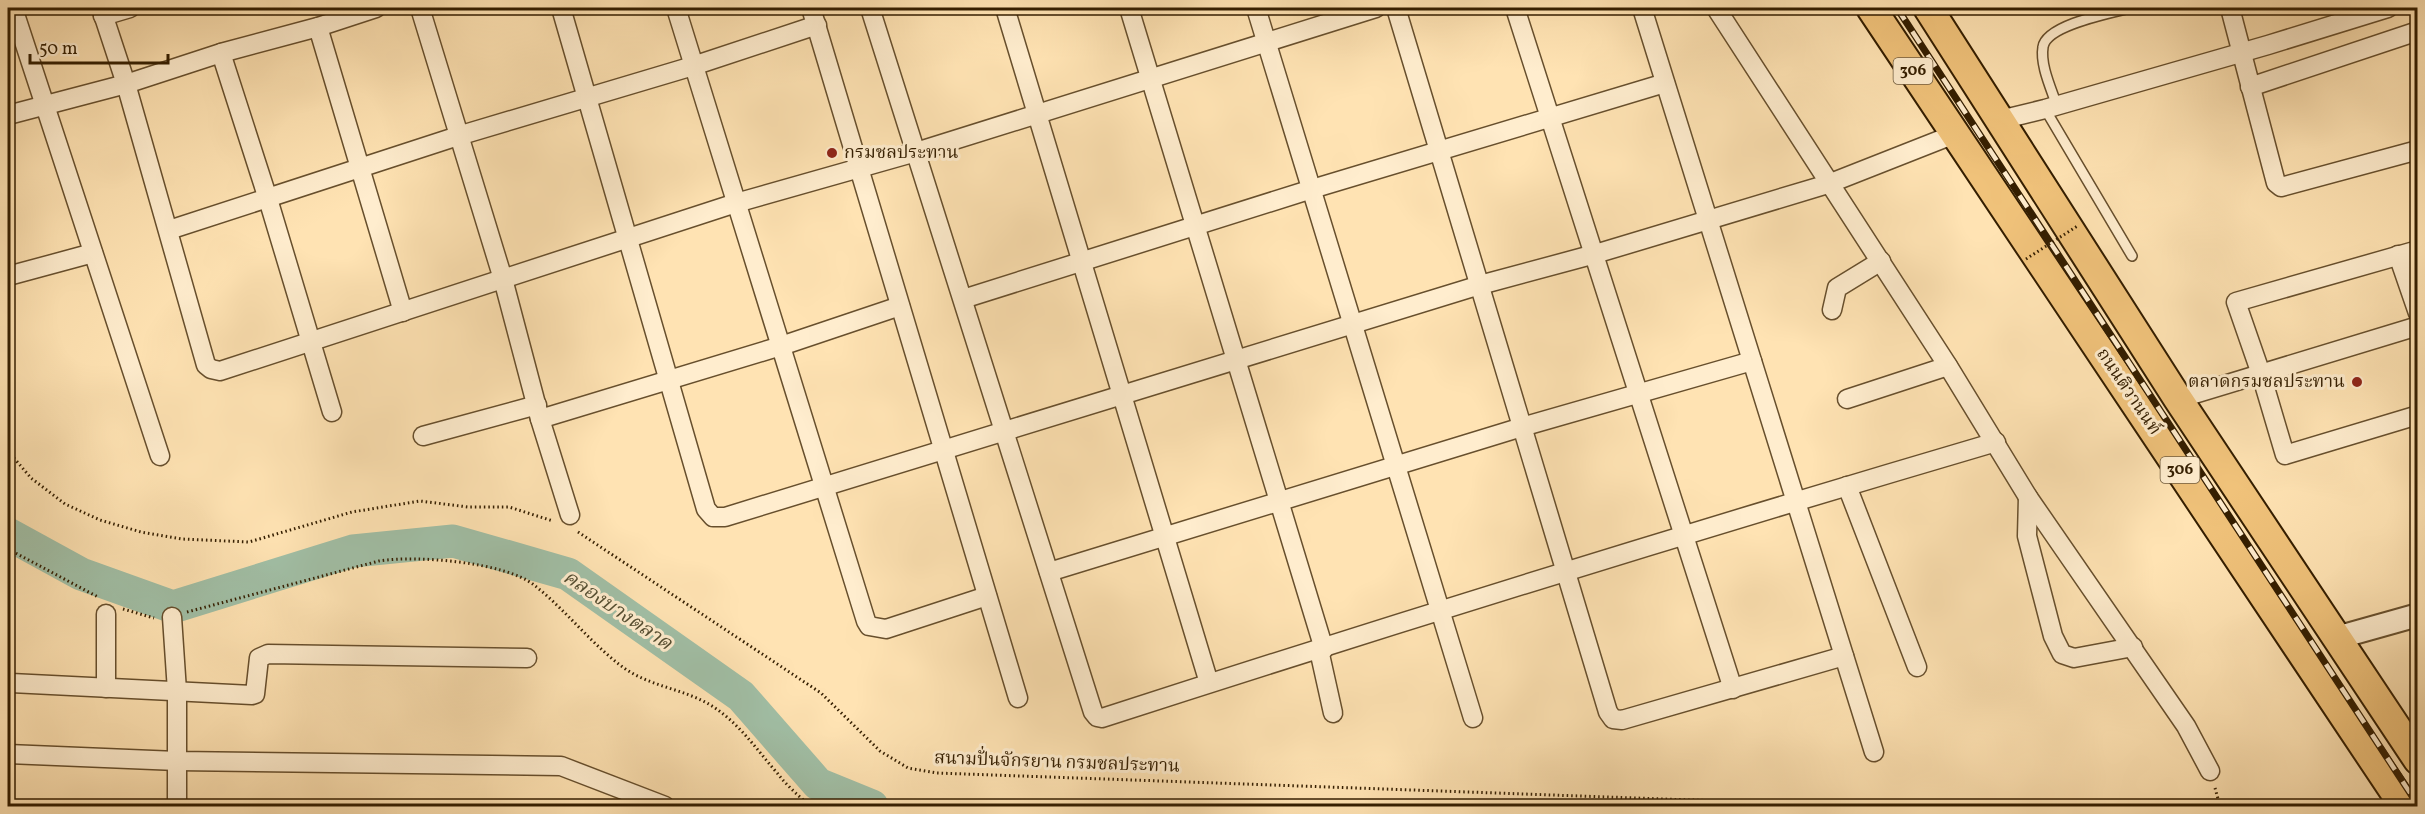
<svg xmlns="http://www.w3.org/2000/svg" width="2425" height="814" font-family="Vollkorn,'Noto Serif Thai',serif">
<rect width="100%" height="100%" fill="#ffe3b3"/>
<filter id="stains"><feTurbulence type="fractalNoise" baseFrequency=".00333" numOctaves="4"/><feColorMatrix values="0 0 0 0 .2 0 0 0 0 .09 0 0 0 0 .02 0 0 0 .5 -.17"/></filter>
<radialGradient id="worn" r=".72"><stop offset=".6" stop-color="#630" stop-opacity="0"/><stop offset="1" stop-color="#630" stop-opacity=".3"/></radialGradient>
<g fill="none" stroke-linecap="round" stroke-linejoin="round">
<!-- river -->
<path stroke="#a1bfa6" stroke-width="33" d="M 8,534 L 81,574 L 173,607 L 353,551 L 453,541 L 568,574 L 741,696 L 818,784 L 872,806"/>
<defs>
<g id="service">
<path d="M 2413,32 L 2418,50"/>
<path d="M 2057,106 C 2051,88 2040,65 2043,47 C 2046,25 2110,13 2130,8"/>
<path d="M 2045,109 L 2132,256"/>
</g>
<g id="minor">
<path d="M 13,8 L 160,456"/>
<path d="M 101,8 L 126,84 L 206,365 L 211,369 L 220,371 L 736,203 L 916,152 L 1376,8"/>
<path d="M 420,8 L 503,279 L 540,419 L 570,515"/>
<path d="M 561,8 L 706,509 L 713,517 L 725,517 L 1480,285 L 1595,254 L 1828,184 L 1955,134"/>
<path d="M 676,8 L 866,621 L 869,626 L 886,629 L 987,596"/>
<path d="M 811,8 L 1018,698"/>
<path d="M 870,8 L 1093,712 L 1097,717 L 1102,718 C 1399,622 1697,530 1996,442"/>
<path d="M 1005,8 L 1209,683"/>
<path d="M 1129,8 L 1324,649"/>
<path d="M 1256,8 L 1473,718"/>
<path d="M 1396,8 L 1608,712 L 1613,719 L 1622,720 L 1844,656"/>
<path d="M 1515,8 L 1733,689"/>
<path d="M 1642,8 L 1874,752"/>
<path d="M 1716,8 L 1948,366 L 2028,497 L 2186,726 L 2210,771"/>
<path d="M 2230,8 L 2276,183 L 2281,187 L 2418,150"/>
<path d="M 103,16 L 130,8"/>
<path d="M 318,27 L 403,312"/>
<path d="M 221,53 L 268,199 L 332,412"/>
<path d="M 2250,87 L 2418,31"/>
<path d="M 8,115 L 126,84 L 221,53 L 318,27 L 376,8"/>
<path d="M 2000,120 L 2045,109 L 2268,45 L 2388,8"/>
<path d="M 169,230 L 458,136 L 693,66 L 817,25"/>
<path d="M 2418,250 L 2236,302 L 2261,374 L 2285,455 L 2418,415"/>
<path d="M 2398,255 L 2418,313"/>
<path d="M 8,276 L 93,253"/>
<path d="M 963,299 L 1312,189 L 1665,83"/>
<path d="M 1832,310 L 1837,288 L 1881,261"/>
<path d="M 1847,399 L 1948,366"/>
<path d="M 2178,399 L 2418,326"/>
<path d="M 540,419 L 781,346 L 900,306"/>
<path d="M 423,436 L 537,405"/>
<path d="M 1847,486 L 1917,667"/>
<path d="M 2028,497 L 2027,536 L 2053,636 L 2062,654 L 2074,658 L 2133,647"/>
<path d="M 1049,572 L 1522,427 L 1752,361"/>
<path d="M 172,617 L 177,691 L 177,806"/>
<path d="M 1319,650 L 1333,713"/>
<path d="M 8,681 L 11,683 L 252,695 L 255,694 L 259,658 L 268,654 L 527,658"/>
<path d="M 106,688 L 106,614"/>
<path d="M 8,754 L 177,761 L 561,766 L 665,806"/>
</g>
<path id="tertiary" d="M 2336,638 L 2418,615"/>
<g id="primary">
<path d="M 1871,8 L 2404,806"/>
<path d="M 1928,8 L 2178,399 L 2418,760"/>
</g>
</defs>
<!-- service casing -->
<use href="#service" stroke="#674f2d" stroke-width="12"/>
<!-- minor casing -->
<use href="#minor" stroke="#674f2d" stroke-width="21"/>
<!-- tertiary casing -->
<use href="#tertiary" stroke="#674f2d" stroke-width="26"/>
<!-- primary casing -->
<use href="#primary" stroke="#341e00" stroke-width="32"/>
<!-- path -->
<g stroke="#341e00" stroke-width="3" stroke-dasharray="1.5 3" stroke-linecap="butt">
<path d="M 8,451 L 31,478 L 65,504 L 100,520 L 141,532 L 182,539 L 249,542 L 352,512 L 420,501 L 468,507 L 509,507 L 553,521"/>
<path d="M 578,532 L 821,693 L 880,751 L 908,768 L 937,773 L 1859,806"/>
<path d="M 8,549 L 98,597"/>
<path d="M 123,609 L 154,618"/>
<path d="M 187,612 L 379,561 C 416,555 505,562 534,585 C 566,610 591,644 624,668 C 651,687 685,689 712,706 C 739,723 757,750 778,774 C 787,786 799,796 810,806"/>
<path d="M 2215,788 L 2220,806"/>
</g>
<!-- service -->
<use href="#service" stroke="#ffedce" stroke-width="9"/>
<!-- minor -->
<use href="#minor" stroke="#ffedce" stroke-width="18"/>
<!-- tertiary -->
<use href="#tertiary" stroke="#ffedce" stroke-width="22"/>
<!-- primary -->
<use href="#primary" stroke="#f0c27a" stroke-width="28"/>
<defs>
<path id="rail" d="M 1897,8 L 2418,805"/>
</defs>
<!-- rail casing -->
<use href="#rail" stroke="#341e00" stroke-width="7"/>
<!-- rail -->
<use href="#rail" stroke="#ffedce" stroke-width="4.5" stroke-dasharray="14" stroke-linecap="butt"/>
<!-- path-bridge -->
<path stroke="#341e00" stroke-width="3" stroke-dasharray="1.5 3" stroke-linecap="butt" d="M 2026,259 L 2079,225"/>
</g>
<!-- markers -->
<g fill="#8f2418" stroke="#ffedce" stroke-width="2">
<circle cx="832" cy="153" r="6"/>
<circle cx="2357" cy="382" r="6"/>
</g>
<g text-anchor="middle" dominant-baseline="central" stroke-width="6" stroke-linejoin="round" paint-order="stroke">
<!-- shield labels -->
<g fill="#ffedce" stroke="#715c3e" stroke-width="1.5">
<rect x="1893.5" y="58" width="39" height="26" rx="4.5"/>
<rect x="2160.5" y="457" width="39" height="26" rx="4.5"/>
</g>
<g font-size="16" font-weight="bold" fill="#341e00">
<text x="1913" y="71">306</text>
<text x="2180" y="470">306</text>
</g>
<!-- poi labels -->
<g font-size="18" fill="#341e00" stroke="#ffedce" text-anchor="start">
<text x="844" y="153">กรมชลประทาน</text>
<text x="2345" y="382" text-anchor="end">ตลาดกรมชลประทาน</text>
</g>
<!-- street labels -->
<g font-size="18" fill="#341e00" stroke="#ffedce">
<text transform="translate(2128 392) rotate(56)">ถนนติวานนท์</text>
<text transform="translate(1057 763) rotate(2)">สนามปั่นจักรยาน กรมชลประทาน</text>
</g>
<!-- water labels -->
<g font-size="20" font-style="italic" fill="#554e32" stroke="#ffedce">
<text transform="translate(617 611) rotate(34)">คลองบางตลาด</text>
</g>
</g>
<!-- margin -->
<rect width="2425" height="814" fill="none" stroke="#ffe3b3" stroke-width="30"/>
<rect x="9" y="9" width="2407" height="796" fill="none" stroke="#341e00" stroke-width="3"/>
<rect x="15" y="15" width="2395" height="784" fill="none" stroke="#341e00" stroke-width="1.5"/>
<!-- scale -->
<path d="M30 54v9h138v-9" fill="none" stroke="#341e00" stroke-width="3"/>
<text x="39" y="54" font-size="18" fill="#341e00" stroke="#ffedce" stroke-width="4.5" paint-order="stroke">50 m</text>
<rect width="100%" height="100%" filter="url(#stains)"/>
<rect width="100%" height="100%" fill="url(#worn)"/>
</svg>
